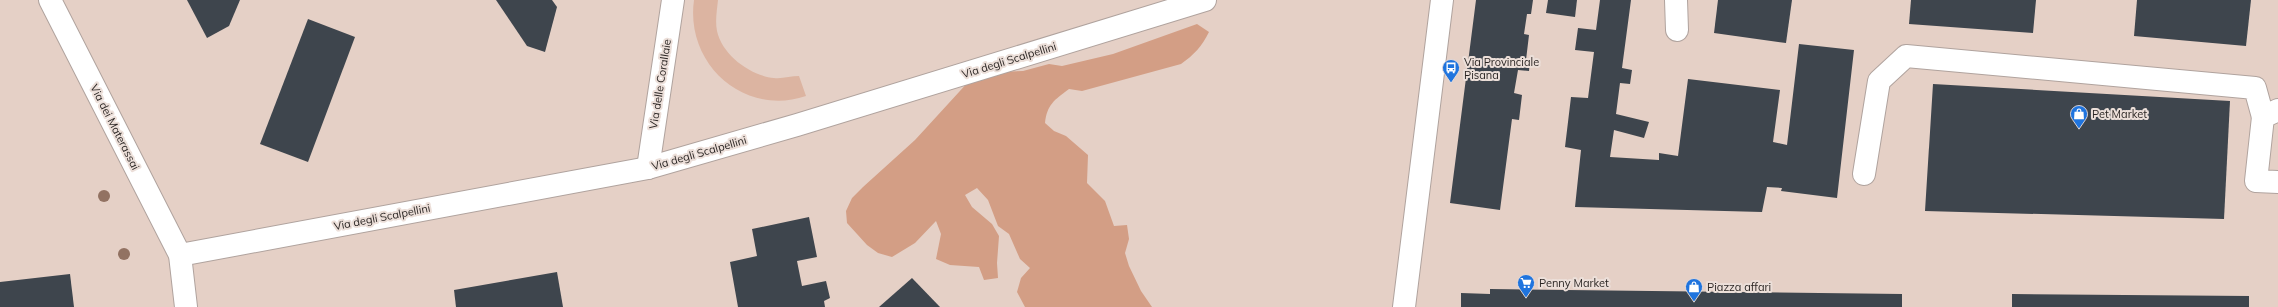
<svg xmlns="http://www.w3.org/2000/svg" width="2278" height="307" font-family="Mulish,sans-serif">
<rect width="100%" height="100%" fill="#ecdfd9"/>
<!-- built -->
<rect fill="#e5d0c6" x="0" y="0" width="2278" height="307"/>
<!-- green -->
<path fill="#dcb4a1" d="M 694,0 L 718,0 C 717,10 715,21 717,31 C 722,55 751,76 774,78 C 782,79 791,76 799,76 L 806,96 C 744,117 685,64 694,0 Z"/>
<!-- forest -->
<path fill="#d39e85" d="M 1197,24 L 1209,32 C 1202,46 1194,55 1181,64 L 1082,91 L 1069,89 C 1054,100 1047,105 1045,123 L 1054,131 L 1066,136 L 1088,155 L 1087,183 L 1105,201 L 1114,226 L 1127,225 L 1129,239 L 1125,253 L 1129,266 L 1141,291 L 1152,307 L 1025,307 L 1017,292 L 1021,278 L 1030,268 L 1020,259 L 1009,234 L 998,226 L 988,200 L 977,188 L 965,195 L 972,207 L 992,224 L 999,236 L 997,263 L 998,278 L 984,280 L 979,267 L 950,265 L 936,259 L 941,234 L 936,221 L 915,243 L 892,257 L 878,253 L 867,245 L 847,223 L 846,211 L 852,198 L 863,187 L 915,140 L 970,80 L 995,72 L 1023,71 L 1049,64 L 1062,66 L 1113,54 Z"/>
<!-- building -->
<g fill="#3e454d">
<path d="M 187,0 L 240,0 L 229,26 L 207,38 Z"/>
<path d="M 496,0 L 552,0 L 557,7 L 545,52 L 527,46 Z"/>
<path d="M 1476,0 L 1533,0 L 1531,14 L 1527,14 L 1524,34 L 1529,35 L 1526,60 L 1530,60 L 1529,71 L 1518,70 L 1514,93 L 1522,95 L 1519,120 L 1512,119 L 1500,210 L 1450,203 Z"/>
<path d="M 1548,0 L 1577,0 L 1575,17 L 1546,13 Z"/>
<path d="M 1600,0 L 1631,0 L 1622,68 L 1632,70 L 1630,84 L 1620,83 L 1616,114 L 1649,122 L 1644,138 L 1614,130 L 1610,157 L 1659,160 L 1659,153 L 1678,156 L 1688,79 L 1780,90 L 1773,142 L 1787,145 L 1799,44 L 1854,50 L 1837,198 L 1781,191 L 1782,188 L 1767,187 L 1762,212 L 1575,207 L 1581,150 L 1565,147 L 1571,97 L 1588,98 L 1594,52 L 1575,50 L 1578,28 L 1596,30 Z"/>
<path d="M 1718,0 L 1792,0 L 1786,43 L 1714,33 Z"/>
<path d="M 1911,0 L 2036,0 L 2033,33 L 1909,24 Z"/>
<path d="M 2137,0 L 2251,0 L 2246,46 L 2134,36 Z"/>
<path d="M 308,19 L 355,37 L 308,162 L 260,144 Z"/>
<path d="M 1933,84 L 2230,101 L 2224,219 L 1925,211 Z"/>
<path d="M 809,217 L 817,257 L 797,261 L 802,286 L 826,281 L 830,298 L 824,301 L 825,307 L 738,307 L 730,262 L 757,256 L 752,229 Z"/>
<path d="M 557,272 L 563,307 L 456,307 L 454,290 Z"/>
<path d="M 70,274 L 74,307 L 0,307 L 0,282 Z"/>
<path d="M 912,278 L 940,307 L 879,307 Z"/>
<path d="M 1490,289 L 1902,294 L 1902,307 L 1461,307 L 1461,293 L 1490,294 Z"/>
<path d="M 2012,294 L 2249,296 L 2249,307 L 2012,307 Z"/>
</g>
<g fill="none" stroke-linecap="round" stroke-linejoin="round">
<defs>
<g id="minor">
<path d="M 50,0 L 180,255 L 186,307"/>
<path d="M 1676,0 L 1677,30"/>
<path d="M 2278,110 L 2263,117 L 2256,181 L 2278,182"/>
<path d="M 648,168 L 673,0"/>
<path d="M 1864,174 L 1879,81 L 1906,56 L 2255,88 L 2263,117"/>
<path d="M 180,255 L 648,168 L 797,125 L 1205,0"/>
<path d="M 1404,307 L 1442,0"/>
</g>
</defs>
<!-- minor casing -->
<use href="#minor" stroke="#b0a39e" stroke-width="24"/>
<!-- minor -->
<use href="#minor" stroke="#fff" stroke-width="22"/>
</g>
<!-- trees -->
<g fill="#927262">
<circle cx="104" cy="196" r="6"/>
<circle cx="124" cy="254" r="6"/>
</g>
<!-- icons -->
<defs>
<symbol id="bus-pin" viewBox="-11 -11 22 30"><path d="M0 17L-7.5 6A9.5 9.5 0 1 1 7.5 6Z" fill="#1f74de" stroke="#ecdfd9"/><path d="M-5-6H5V4H4V6H2V4H-2V6H-4V4H-5ZM-3.5-4V0h7V-4ZM-3.5 1.2v1.5H-2V1.2ZM2 1.2v1.5H3.5V1.2Z" fill="#fff"/></symbol>
<symbol id="shop-pin" viewBox="-11 -11 22 30"><path d="M0 17L-7.5 6A9.5 9.5 0 1 1 7.5 6Z" fill="#1f74de" stroke="#ecdfd9"/><path d="M-5-2.5h2.3a2.7 3.5 0 0 1 5.4 0H5L5.5 6h-11ZM-1.5-2.5h3a1.5 2.3 0 0 0-3 0Z" fill="#fff"/></symbol>
<symbol id="supermarket-pin" viewBox="-11 -11 22 30"><path d="M0 17L-7.5 6A9.5 9.5 0 1 1 7.5 6Z" fill="#1f74de" stroke="#ecdfd9"/><path d="M-6-5.5h2.5l.6 2H6L4.5 2H-2.5L-4.4-4H-6ZM-1.5 3.2a1.3 1.3 0 1 0 .1 0ZM3 3.2a1.3 1.3 0 1 0 .1 0Z" fill="#fff"/></symbol>
</defs>
<g fill-rule="evenodd">
<use href="#bus-pin" x="1441" y="58" width="20" height="27"/>
<use href="#shop-pin" x="2069" y="104" width="20" height="27"/>
<use href="#supermarket-pin" x="1516" y="273" width="20" height="27"/>
<use href="#shop-pin" x="1684" y="277" width="20" height="27"/>
</g>
<g text-anchor="middle" dominant-baseline="central" stroke-width="4" stroke-linejoin="round" paint-order="stroke">
<!-- street labels -->
<g font-size="11" fill="#2b2624" stroke="#ecdfd9">
<text transform="translate(1009 60) rotate(-17)">Via degli Scalpellini</text>
<text transform="translate(660 84) rotate(-81)">Via delle Corallaie</text>
<text transform="translate(115 127) rotate(63)">Via dei Materassai</text>
<text transform="translate(699 153) rotate(-16)">Via degli Scalpellini</text>
<text transform="translate(382 217) rotate(-11)">Via degli Scalpellini</text>
</g>
<!-- poi labels -->
<g font-size="11" fill="#2b2624" stroke="#ecdfd9" text-anchor="start">
<text x="1464" y="62">Via Provinciale<tspan x="1464" dy="13">Pisana</tspan></text>
<text x="2092" y="114">Pet Market</text>
<text x="1539" y="283">Penny Market</text>
<text x="1707" y="287">Piazza affari</text>
</g>
</g>
</svg>
